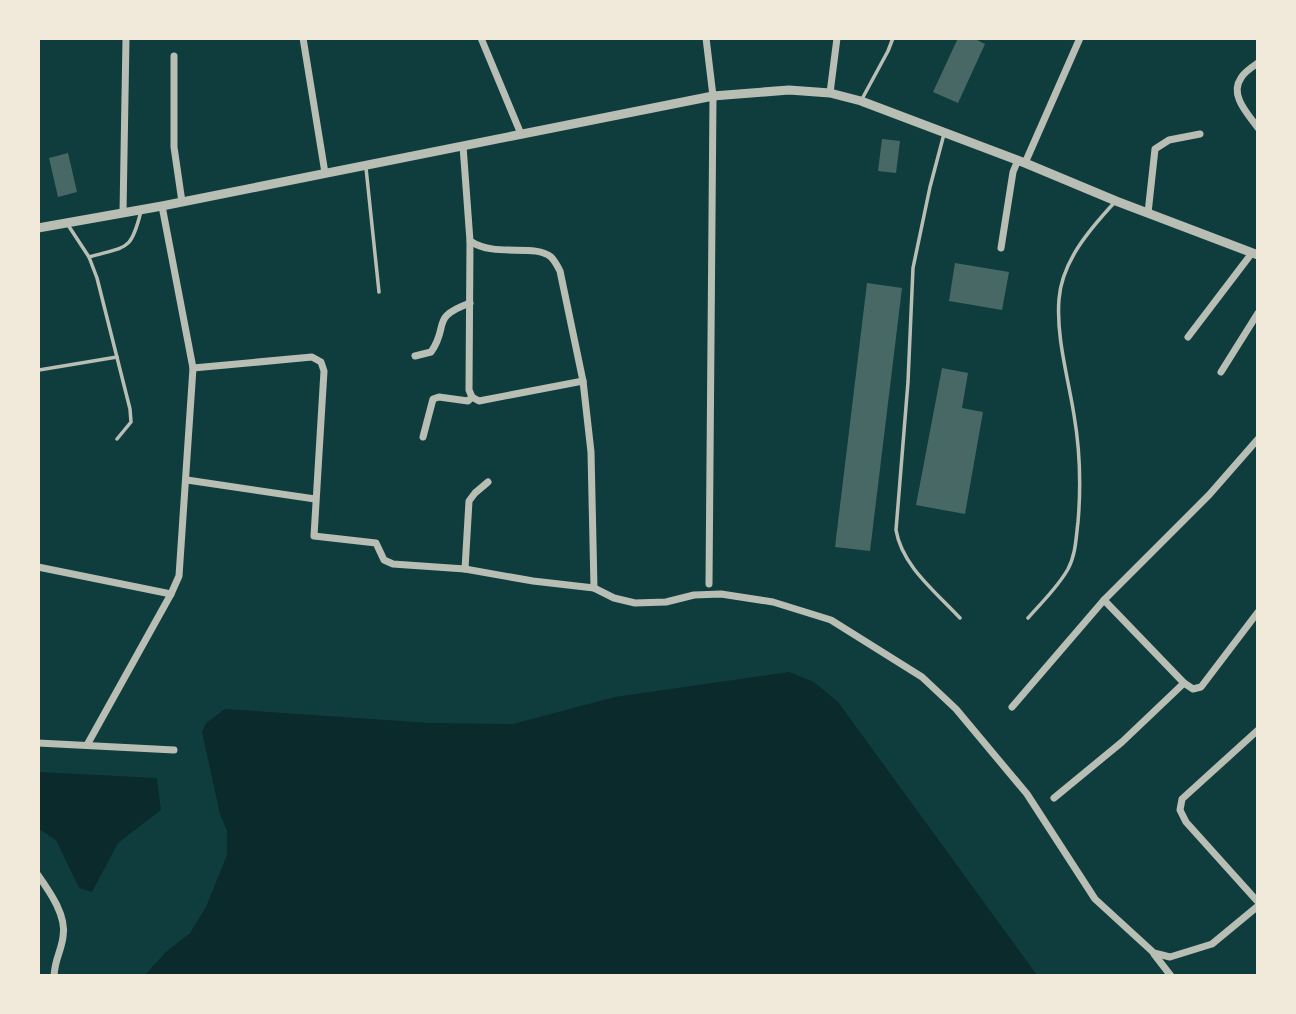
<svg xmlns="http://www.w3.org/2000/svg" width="1296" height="1014" font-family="'DejaVu Sans',sans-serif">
<rect width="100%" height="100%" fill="#0f3d3e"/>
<!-- water -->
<g fill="#0a2a2b">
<path d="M 789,672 L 814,682 L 838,702 L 1037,975 L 145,975 L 167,951 L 190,933 L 206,907 L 227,855 L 227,831 L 220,814 L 202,732 L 206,723 L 225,709 L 430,723 L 513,724 L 615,697 Z"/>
<path d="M 38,772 L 157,778 L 161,810 L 118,843 L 92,892 L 79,888 L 56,840 L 39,829 Z"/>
</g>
<!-- building -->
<g fill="#486865">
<path d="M 958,38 L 973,38 L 985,44 L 958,103 L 933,92 Z"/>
<path d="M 882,139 L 900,141 L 896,173 L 878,171 Z"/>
<path d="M 68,153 L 77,192 L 58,197 L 49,158 Z"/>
<path d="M 955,263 L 1009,272 L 1002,310 L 949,301 Z"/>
<path d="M 867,283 L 902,288 L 870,551 L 835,547 Z"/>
<path d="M 942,368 L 968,373 L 962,408 L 983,412 L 965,514 L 916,505 Z"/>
</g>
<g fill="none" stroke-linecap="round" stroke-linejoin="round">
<!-- service -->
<g stroke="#b8beb3" stroke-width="3.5">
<path d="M 862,99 L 888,51 L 893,38"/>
<path d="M 944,134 L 930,187 L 913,268 L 908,382 L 896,530 C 902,566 936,592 960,618"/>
<path d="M 366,168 L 379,292"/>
<path d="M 68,225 L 89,257 L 97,278 L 130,409 L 131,422 L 117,439"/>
<path d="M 89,257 C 127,246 131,252 141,211"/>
<path d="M 39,370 L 117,357"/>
<path d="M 1028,618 C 1042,602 1058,587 1068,569 C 1076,554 1076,537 1078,522 C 1081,487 1080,450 1074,415 C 1068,377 1056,337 1059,299 C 1062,261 1090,229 1114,203"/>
</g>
<!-- minor -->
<g stroke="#b8beb3" stroke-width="7">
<path d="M 303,38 L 325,173"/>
<path d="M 481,38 L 521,134"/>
<path d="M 706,38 L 713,96 L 709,584"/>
<path d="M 174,56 L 174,147 L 182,202"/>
<path d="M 1258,63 C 1252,67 1244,72 1241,78 C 1229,95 1248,114 1258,128"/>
<path d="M 830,93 L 837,38"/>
<path d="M 463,146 L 470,241 C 495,258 534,243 551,257 C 554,260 558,267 560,271 L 583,381 L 591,452 L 594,588"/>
<path d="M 1025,163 L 1080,38"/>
<path d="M 123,213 L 126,38"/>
<path d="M 1148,213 L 1155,149 L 1169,140 L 1200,134"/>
<path d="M 470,241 L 469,390 L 472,397 L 479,401 L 583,381"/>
<path d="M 1001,248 L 1013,172 L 1018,160"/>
<path d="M 1188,337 L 1252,253"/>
<path d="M 415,356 L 431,352 C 450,325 429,318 470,303"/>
<path d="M 193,368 L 312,357 L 321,362 L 324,371 L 314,536 L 376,543 L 384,560 L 393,564 L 465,569 L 533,581 L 594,588 L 614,598 L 635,603 L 666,602 L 694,595 L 721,594 L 773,602 L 831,620 L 922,677 L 956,709 L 1027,794 L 1095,899 L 1154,953 L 1170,957 L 1212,944 L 1258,906"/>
<path d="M 1221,372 L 1258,313"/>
<path d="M 423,437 L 433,399 L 439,397 L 468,401 L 472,397"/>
<path d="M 187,480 L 315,499"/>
<path d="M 38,567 L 171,594"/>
<path d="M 465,569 L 469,501 L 475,493 L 488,482"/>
<path d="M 1104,600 L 1184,683"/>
<path d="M 1012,707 L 1104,600 L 1209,495 L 1258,439"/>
<path d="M 1258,730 L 1182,799 L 1180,810 L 1186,822 L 1258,902"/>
<path d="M 38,743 L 174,750"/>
<path d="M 87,745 L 171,594 L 179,576 L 193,368 L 162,206"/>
<path d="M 1054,798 L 1122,742 L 1184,683 L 1193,689 L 1201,687 L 1258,612"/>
<path d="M 38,875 C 50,892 67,916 63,937 C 61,952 55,958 54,976"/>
<path d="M 1154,954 L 1171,976"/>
</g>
<!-- tertiary -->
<path stroke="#b8beb3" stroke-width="9" d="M 38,228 L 162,206 L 713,96 L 789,90 L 830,93 L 861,101 L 1025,163 L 1116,201 L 1258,255"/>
</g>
<!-- border -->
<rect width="1296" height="1014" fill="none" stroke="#f1e9da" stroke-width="80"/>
</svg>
